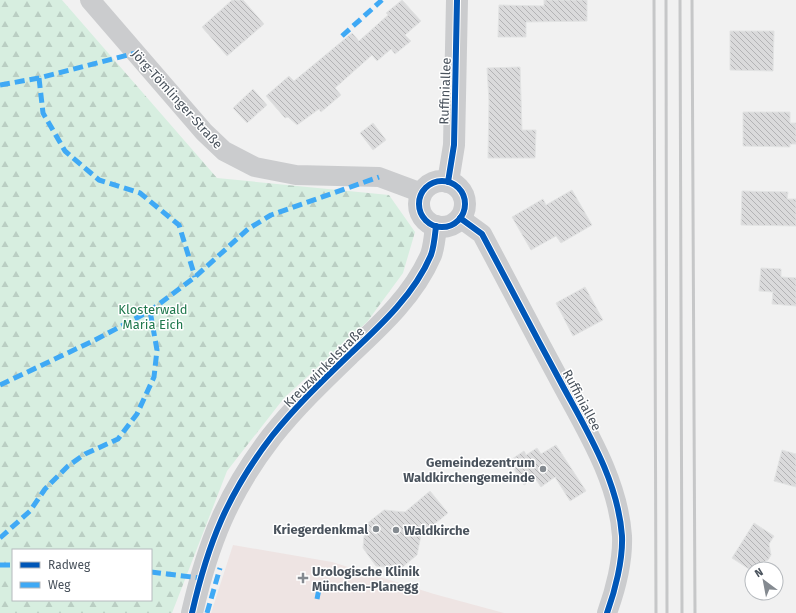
<svg xmlns="http://www.w3.org/2000/svg" width="796" height="613" font-family="'Fira Sans',sans-serif">
<defs>
<pattern id="forest-firs" width="22" height="20" patternUnits="userSpaceOnUse"><rect width="22" height="20" fill="#d7eee0"/><path d="M5 1l3.5 6h-7zM16 11l3.5 6h-7z" fill="#bacec3"/></pattern>
<pattern id="building-back-hatch" width="6" height="6" patternUnits="userSpaceOnUse"><rect width="6" height="6" fill="#dadadb"/><path d="M-1 5l2 2M0 0l6 6M5-1l2 2" fill="none" stroke="#b3b3b5"/></pattern>
</defs>
<rect width="100%" height="100%" fill="#f1f1f1"/>
<!-- medical -->
<path fill="#eee4e3" d="M 233,545 L 332,562 L 434,594 L 504,613 L 211,613 Z"/>
<!-- forest -->
<path fill="url(#forest-firs)" fill-rule="evenodd" d="M 0,0 L 62,0 L 217,178 L 389,195 L 415,232 L 403,273 L 367,322 L 284,398 L 227,471 L 172,613 L 0,613 ZM 13,550 L 151,550 L 151,600 L 13,600 Z"/>
<!-- building -->
<g fill="url(#building-back-hatch)" stroke="#e2e3e3">
<path d="M 232,0 L 243,0 L 264,24 L 227,56 L 202,27 Z"/>
<path d="M 402,0 L 421,21 L 405,35 L 411,41 L 395,54 L 391,49 L 377,61 L 372,55 L 335,88 L 341,95 L 321,112 L 319,109 L 297,125 L 288,117 L 285,118 L 266,96 L 289,76 L 294,81 L 352,33 L 359,41 L 388,15 L 386,13 Z"/>
<path d="M 544,0 L 587,0 L 587,21 L 526,22 L 526,37 L 498,37 L 499,5 L 544,6 Z"/>
<path d="M 730,31 L 774,31 L 773,71 L 730,70 Z"/>
<path d="M 520,67 L 522,130 L 536,130 L 535,158 L 488,158 L 489,101 L 487,68 Z"/>
<path d="M 253,89 L 267,105 L 247,123 L 233,108 Z"/>
<path d="M 743,112 L 790,112 L 790,123 L 796,123 L 796,144 L 790,144 L 790,147 L 743,146 Z"/>
<path d="M 373,123 L 386,140 L 373,150 L 360,133 Z"/>
<path d="M 572,190 L 592,225 L 561,243 L 556,236 L 531,250 L 512,217 L 543,199 L 546,205 Z"/>
<path d="M 742,191 L 788,192 L 787,199 L 796,199 L 796,226 L 741,225 Z"/>
<path d="M 761,268 L 781,269 L 781,277 L 796,278 L 796,306 L 772,304 L 773,292 L 759,291 Z"/>
<path d="M 585,287 L 603,320 L 573,336 L 556,303 Z"/>
<path d="M 556,445 L 586,491 L 570,501 L 555,477 L 541,487 L 535,478 L 524,485 L 509,461 L 524,451 L 526,455 L 537,448 L 541,454 Z"/>
<path d="M 782,450 L 796,454 L 796,487 L 774,481 Z"/>
<path d="M 430,491 L 448,513 L 421,535 L 417,555 L 400,569 L 376,566 L 363,548 L 365,525 L 384,510 L 405,512 Z"/>
<path d="M 754,523 L 774,536 L 769,544 L 771,555 L 768,560 L 755,566 L 752,571 L 732,558 Z"/>
</g>
<g fill="none" stroke-linecap="round" stroke-linejoin="round">
<!-- minor -->
<g stroke="#cbccce" stroke-width="20">
<path d="M 90,0 L 204,132 L 224,151 L 255,167 L 296,175 L 379,177 L 422,193"/>
<path d="M 460,218 L 482,234 C 508,283 533,331 559,379 C 585,428 618,479 622,536 C 623,560 615,591 607,613"/>
</g>
<!-- tertiary -->
<g stroke="#cbccce" stroke-width="22">
<circle cx="442" cy="204" r="23"/>
<path d="M 448,182 L 454,145 L 457,0"/>
<path d="M 192,613 C 208,543 228,493 272,436 C 295,407 322,381 349,355 C 380,326 414,295 431,255 C 434,247 435,235 436,226"/>
</g>
<!-- rail -->
<g stroke="#c6c7c8" stroke-width="3">
<path d="M 654,0 L 656,613"/>
<path d="M 666,0 L 667,613"/>
<path d="M 680,0 L 682,613"/>
<path d="M 692,0 L 695,613"/>
</g>
<!-- quiet -->
<g stroke="#3fa9f5" stroke-width="5" stroke-dasharray="10 5" stroke-linecap="butt">
<path d="M 342,36 L 382,0"/>
<path d="M 39,78 L 43,113 L 65,151 L 99,180 L 140,193 L 179,225 L 195,277"/>
<path d="M 0,85 L 39,78 L 136,53"/>
<path d="M 0,385 L 95,340 L 150,311 L 195,277 L 248,229 L 271,215 L 379,177"/>
<path d="M 0,538 L 30,511 L 45,489 L 68,466 L 85,454 L 118,439 L 137,414 L 154,377 L 157,350 L 150,311"/>
<path d="M 0,565 L 13,565"/>
<path d="M 151,572 L 200,578"/>
<path d="M 317,599 L 320,584"/>
<path d="M 207,613 L 220,568"/>
</g>
<defs>
<g id="cycleway">
<circle cx="442" cy="204" r="23"/>
<path d="M 448,182 L 454,145 L 457,0"/>
<path d="M 460,218 L 482,234 C 508,283 533,331 559,379 C 585,428 618,479 622,536 C 623,560 615,591 607,613"/>
<path d="M 192,613 C 208,543 228,493 272,436 C 295,407 322,381 349,355 C 380,326 414,295 431,255 C 434,247 435,235 436,226"/>
</g>
</defs>
<!-- cycleway casing -->
<use href="#cycleway" stroke="#fff" stroke-width="8"/>
<!-- cycleway -->
<use href="#cycleway" stroke="#0057b8" stroke-width="6"/>
</g>
<!-- markers -->
<g fill="#848a90" stroke="#fff" stroke-width="1.5">
<circle cx="543" cy="469" r="4"/>
<circle cx="376" cy="529" r="4"/>
<circle cx="396" cy="530" r="4"/>
<path d="M301 572h4v4h4v4h-4v4h-4v-4h-4v-4h4z"/>
</g>
<g text-anchor="middle" dominant-baseline="central" stroke-width="3" stroke-linejoin="round" paint-order="stroke">
<!-- street labels -->
<g font-size="13" fill="#49525c" stroke="#fff">
<text transform="translate(445 91) rotate(-88)">Ruffiniallee</text>
<text transform="translate(177 99) rotate(48)">Jörg-Tömlinger-Straße</text>
<text transform="translate(324 367) rotate(-45)">Kreuzwinkelstraße</text>
<text transform="translate(582 400) rotate(62)">Ruffiniallee</text>
</g>
<!-- park labels -->
<g font-size="13" fill="#1f784d" stroke="#fff">
<text x="153" y="309">Klosterwald<tspan x="153" dy="15">Maria Eich</tspan></text>
</g>
<!-- poi labels -->
<g font-size="13" font-weight="bold" fill="#49525c" stroke="#fff" text-anchor="end">
<text x="535" y="462">Gemeindezentrum<tspan x="535" dy="15">Waldkirchengemeinde</tspan></text>
<text x="368" y="529">Kriegerdenkmal</text>
<text x="404" y="530" text-anchor="start">Waldkirche</text>
<text x="312" y="571" text-anchor="start">Urologische Klinik<tspan x="312" dy="15">München-Planegg</tspan></text>
</g>
</g>
<!-- legend -->
<rect x="12" y="549" width="140" height="52" fill="#ffffff" stroke="#b6babe"/>
<rect x="20" y="562" width="20" height="6" fill="#0057b8" stroke="#b6babe"/>
<text x="48" y="569" font-size="12" fill="#49525c">Radweg</text>
<rect x="20" y="582" width="20" height="6" fill="#3fa9f5" stroke="#b6babe"/>
<text x="48" y="589" font-size="12" fill="#49525c">Weg</text>
<!-- north arrow -->
<g transform="translate(764 581) rotate(328)"><circle r="19" fill="#ffffff" stroke="#b6babe"/>
<path d="M0-3L7 15L0 10L-7 15Z" fill="#848a90"/>
<text y="-6" font-size="11" font-weight="bold" text-anchor="middle" fill="#49525c">N</text>
</g>
</svg>
